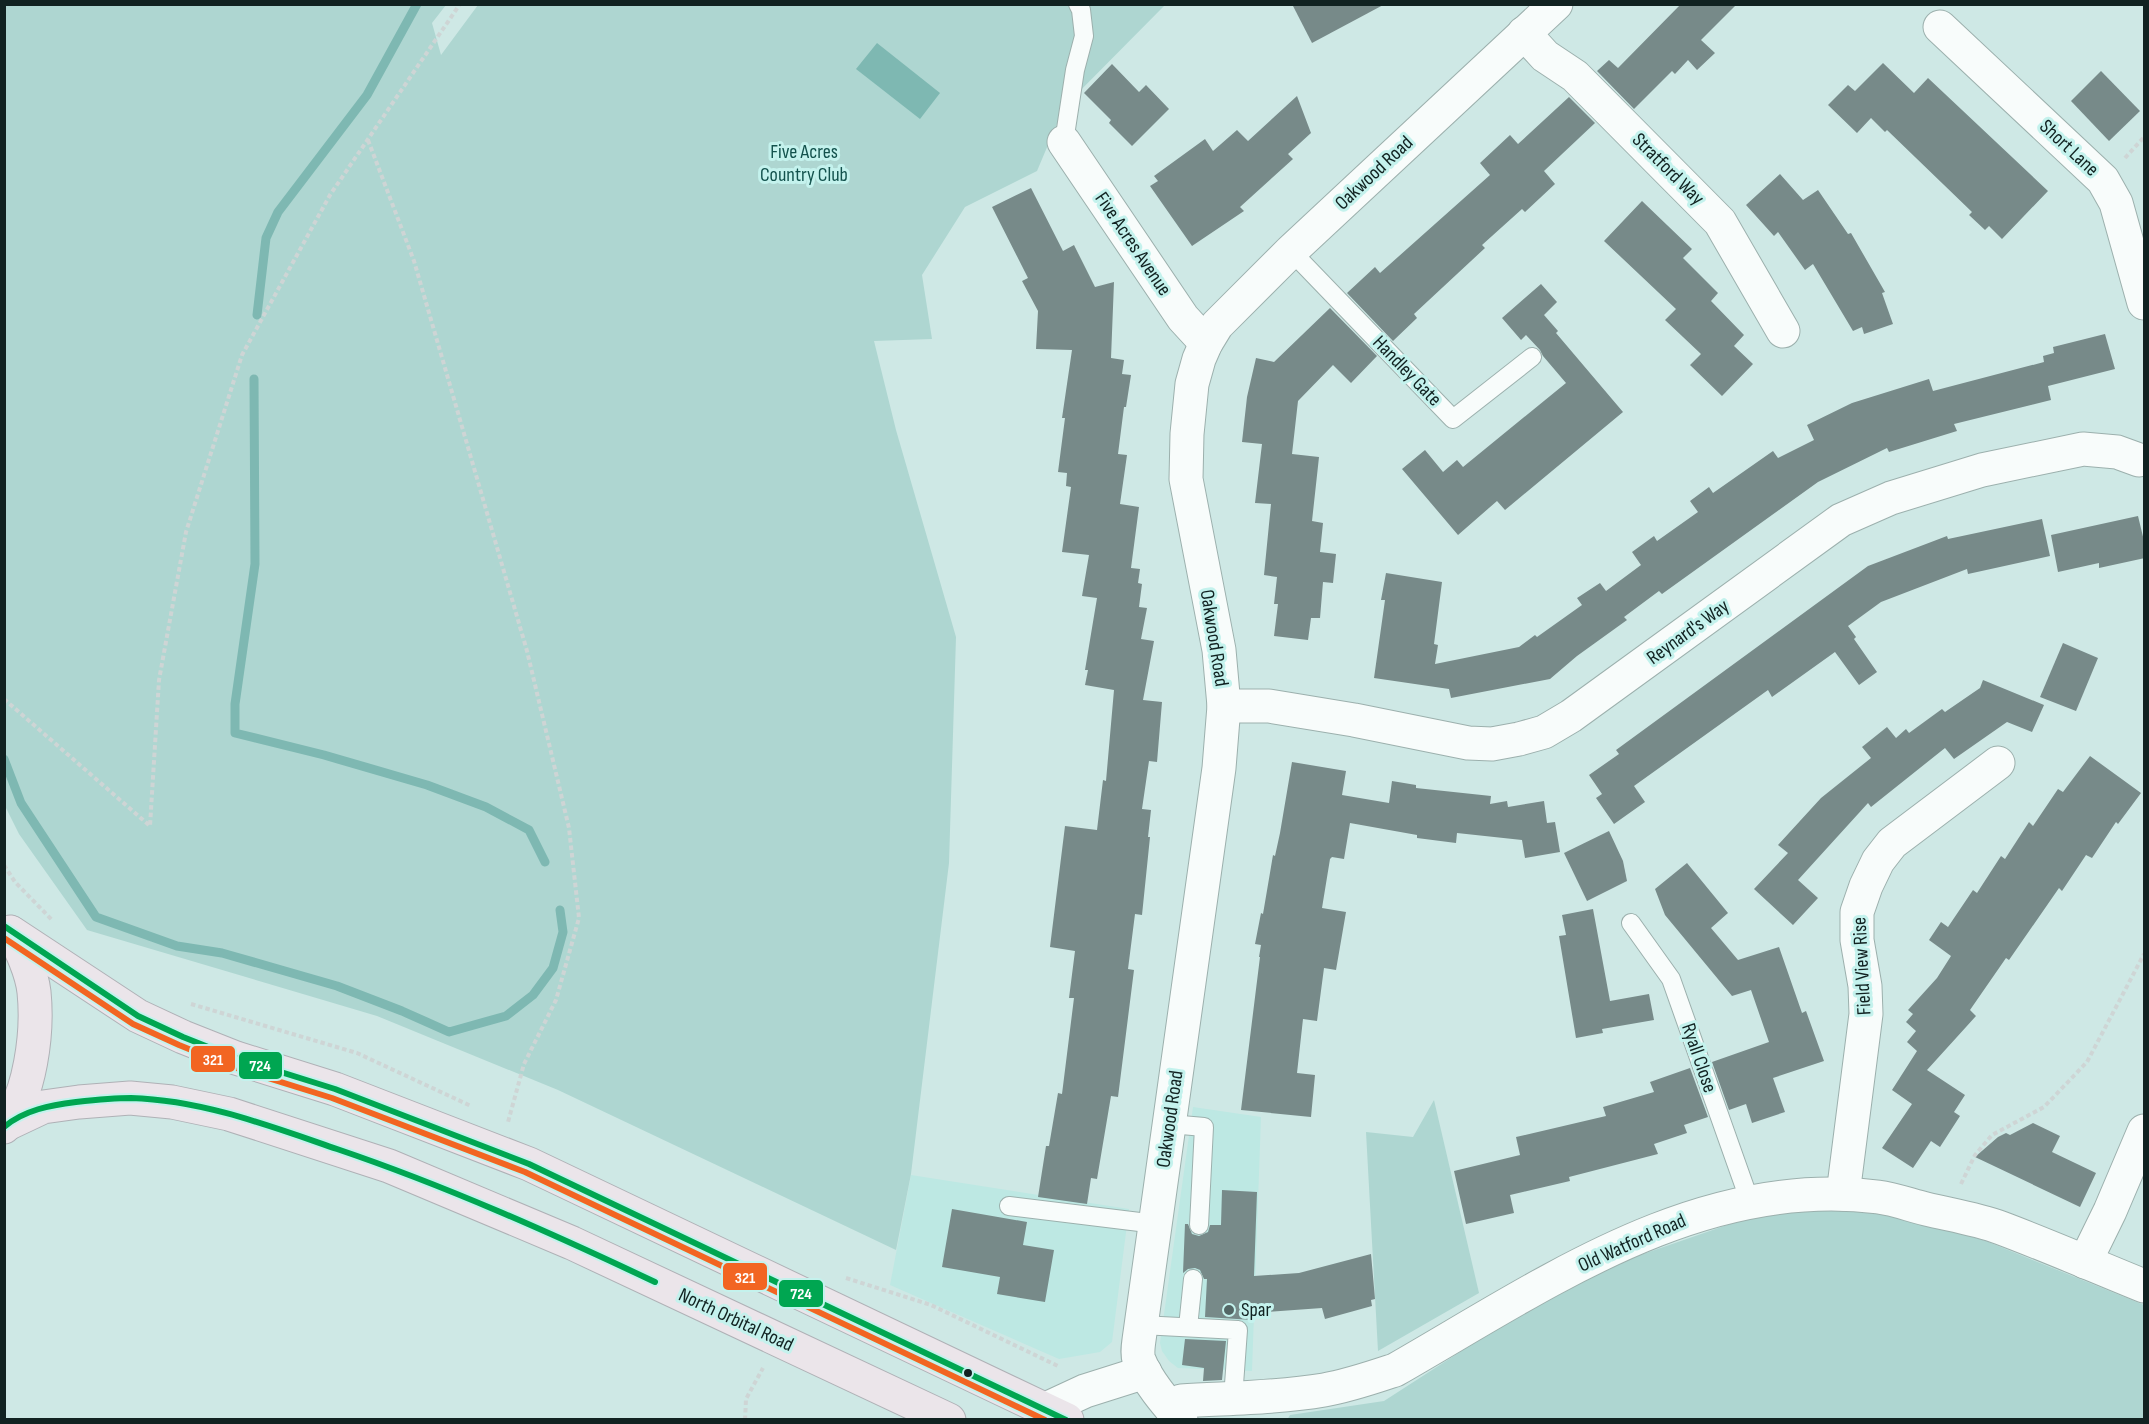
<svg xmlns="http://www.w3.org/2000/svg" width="2149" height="1424" font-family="'Sofia Sans Condensed',sans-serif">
<rect width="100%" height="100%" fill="#cee8e5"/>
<!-- built -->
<g fill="#bde8e3">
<path d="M 1193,1107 L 1261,1117 L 1252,1371 L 1178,1368 L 1169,1361 L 1162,1351 L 1160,1343 Z"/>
<path d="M 911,1175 L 1129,1209 L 1112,1342 L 1100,1352 L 1059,1359 L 890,1285 Z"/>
</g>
<!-- green -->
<g fill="#aed6d1">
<path d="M 5,5 L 446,5 L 432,23 L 441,55 L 478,5 L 1165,5 L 1064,107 L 1037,171 L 965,207 L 922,275 L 932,339 L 874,341 L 896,430 L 956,637 L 949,863 L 911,1174 L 896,1250 L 558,1090 L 377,1016 L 87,930 L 19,834 L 5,806 Z"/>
<path d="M 1434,1100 L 1479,1293 L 1378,1351 L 1366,1132 L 1413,1137 Z"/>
<path d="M 1856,1203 L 1986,1241 L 2144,1305 L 2144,1419 L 1287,1420 L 1290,1415 L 1384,1401 L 1508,1321 L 1620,1262 L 1730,1224 L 1794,1209 Z"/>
</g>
<!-- water -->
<path fill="#7eb8b2" d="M 877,43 L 940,93 L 920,119 L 856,69 Z"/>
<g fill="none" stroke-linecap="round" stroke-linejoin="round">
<!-- stream -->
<g stroke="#7eb8b2" stroke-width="9">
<path d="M 257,315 L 266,238 L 278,212 L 367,95 L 417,4"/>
<path d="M 254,379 L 255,564 L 235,704 L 235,733 L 324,755 L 427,785 L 486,807 L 529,830 L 545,862"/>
<path d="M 4,759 L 21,803 L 96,917 L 177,946 L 222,953 L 337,986 L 402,1011 L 449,1032 L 506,1016 L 533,995 L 553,968 L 563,932 L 560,910"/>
</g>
</g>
<!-- building -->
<g fill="#778a89">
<path d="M 1292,4 L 1385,4 L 1312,43 Z"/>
<path d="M 1681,4 L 1737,4 L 1701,40 L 1715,53 L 1697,70 L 1688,60 L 1675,74 L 1672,71 L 1634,109 L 1597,71 L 1609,60 L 1618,68 Z"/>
<path d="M 1883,63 L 1914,93 L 1928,78 L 2048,191 L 2002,239 L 1989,226 L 1985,230 L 1969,215 L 1972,212 L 1887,130 L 1885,132 L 1871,118 L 1857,133 L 1828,105 L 1848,85 L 1855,91 Z"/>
<path d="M 1112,64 L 1139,92 L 1146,85 L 1169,109 L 1132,146 L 1109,123 L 1111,120 L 1084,93 Z"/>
<path d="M 2101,71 L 2140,111 L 2109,141 L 2071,101 Z"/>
<path d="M 1297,96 L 1311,133 L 1288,154 L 1293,159 L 1240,207 L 1244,211 L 1192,246 L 1150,186 L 1158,181 L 1154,176 L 1205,139 L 1213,151 L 1237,130 L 1248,141 Z"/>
<path d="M 1569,97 L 1595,123 L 1544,171 L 1555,184 L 1525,212 L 1522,209 L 1482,245 L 1485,248 L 1414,314 L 1417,318 L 1393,341 L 1347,293 L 1375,267 L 1380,273 L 1490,175 L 1480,163 L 1510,135 L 1518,144 Z"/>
<path d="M 1780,174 L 1803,200 L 1818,190 L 1848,234 L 1851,233 L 1885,292 L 1882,293 L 1893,324 L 1864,334 L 1862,327 L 1853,331 L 1813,264 L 1805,270 L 1778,232 L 1774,236 L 1746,205 Z"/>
<path d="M 1031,188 L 1063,251 L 1074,245 L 1095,287 L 1114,282 L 1111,358 L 1124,360 L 1122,374 L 1131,375 L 1126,407 L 1124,407 L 1118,454 L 1127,455 L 1120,504 L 1139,507 L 1131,568 L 1140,569 L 1138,583 L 1142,584 L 1139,607 L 1147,608 L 1141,639 L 1154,641 L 1143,700 L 1162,702 L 1157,762 L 1149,761 L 1142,809 L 1151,810 L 1148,837 L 1150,837 L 1142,915 L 1135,914 L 1128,969 L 1134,970 L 1118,1097 L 1111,1096 L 1097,1179 L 1091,1178 L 1087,1204 L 1038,1197 L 1046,1146 L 1049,1146 L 1058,1093 L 1062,1094 L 1074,998 L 1069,998 L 1075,951 L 1050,947 L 1065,826 L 1097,830 L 1103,780 L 1106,781 L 1114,690 L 1085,685 L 1088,670 L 1085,670 L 1097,598 L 1082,596 L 1089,555 L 1062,552 L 1071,487 L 1066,486 L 1067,473 L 1058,472 L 1065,418 L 1062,418 L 1072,350 L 1036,349 L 1038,311 L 1022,281 L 1028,278 L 992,207 Z"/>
<path d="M 1642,201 L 1692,249 L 1683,258 L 1718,293 L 1711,301 L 1744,335 L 1734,346 L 1753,364 L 1722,396 L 1690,365 L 1701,354 L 1665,320 L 1676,309 L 1604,241 Z"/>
<path d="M 1541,284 L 1557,302 L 1544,315 L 1558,331 L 1556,333 L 1623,412 L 1505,510 L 1497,501 L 1458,535 L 1402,469 L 1425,450 L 1443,472 L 1457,460 L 1463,467 L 1566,383 L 1543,356 L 1540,350 L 1526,335 L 1521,340 L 1502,318 Z"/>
<path d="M 1330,308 L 1377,356 L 1351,383 L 1333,365 L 1298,401 L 1292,454 L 1319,457 L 1312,521 L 1323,523 L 1320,552 L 1336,554 L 1333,583 L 1323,582 L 1320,618 L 1311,618 L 1308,640 L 1274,636 L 1278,604 L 1274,604 L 1277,577 L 1264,575 L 1271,504 L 1255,503 L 1262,444 L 1242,442 L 1247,397 L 1256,358 L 1274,362 Z"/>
<path d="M 2105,334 L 2115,369 L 2048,386 L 2051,400 L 1954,424 L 1957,431 L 1889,452 L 1887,448 L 1818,482 L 1662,594 L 1659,591 L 1624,617 L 1627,620 L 1577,656 L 1550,679 L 1451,698 L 1449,689 L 1374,678 L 1385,600 L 1381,600 L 1386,573 L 1442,582 L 1434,644 L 1438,645 L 1435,664 L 1519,647 L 1535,635 L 1537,637 L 1582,605 L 1577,598 L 1600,583 L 1606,591 L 1641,565 L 1632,552 L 1654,536 L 1657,541 L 1698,512 L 1690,501 L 1709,487 L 1713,493 L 1773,451 L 1778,458 L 1814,440 L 1807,425 L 1852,403 L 1929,379 L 1933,391 L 2044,362 L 2043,356 L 2054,353 L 2053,347 Z"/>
<path d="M 2138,516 L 2145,545 L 2145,558 L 2099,568 L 2099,563 L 2058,572 L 2051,535 Z"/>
<path d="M 2042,519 L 2050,556 L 1968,574 L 1967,569 L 1881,602 L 1848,626 L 1856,637 L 1854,639 L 1877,672 L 1859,685 L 1835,652 L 1772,697 L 1768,690 L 1634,786 L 1645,802 L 1614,824 L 1596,798 L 1602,794 L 1589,775 L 1619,754 L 1616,750 L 1868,566 L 1947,536 L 1948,539 Z"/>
<path d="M 2063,643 L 2098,658 L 2076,711 L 2040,697 Z"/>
<path d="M 1983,680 L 2044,705 L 2032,732 L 2007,722 L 1954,759 L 1945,748 L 1871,807 L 1868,803 L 1798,880 L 1818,898 L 1793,925 L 1754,889 L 1788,853 L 1778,845 L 1821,798 L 1871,758 L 1862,747 L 1887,727 L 1896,738 L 1906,729 L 1909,733 L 1942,709 L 1945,712 L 1980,688 Z"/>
<path d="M 2090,756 L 2141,793 L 2118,824 L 2116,822 L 2092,858 L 2086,855 L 2062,891 L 2059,888 L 2009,960 L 2006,958 L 1970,1010 L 1976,1016 L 1927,1070 L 1965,1095 L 1954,1112 L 1960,1116 L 1940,1147 L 1931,1141 L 1913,1168 L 1882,1148 L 1912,1104 L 1892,1090 L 1917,1051 L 1907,1042 L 1916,1031 L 1906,1022 L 1913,1014 L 1908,1010 L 1937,978 L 1951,956 L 1929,940 L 1941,922 L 1948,927 L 1973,890 L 1977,893 L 2001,856 L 2005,859 L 2029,822 L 2033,826 L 2058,789 L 2063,792 Z"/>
<path d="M 1292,762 L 1346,771 L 1342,795 L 1389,803 L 1392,781 L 1416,785 L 1416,788 L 1491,796 L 1490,804 L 1507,801 L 1508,807 L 1544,801 L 1547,823 L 1555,822 L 1560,852 L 1525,858 L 1522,840 L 1457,833 L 1456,843 L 1417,838 L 1417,835 L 1350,823 L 1344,859 L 1332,857 L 1330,859 L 1322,908 L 1346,912 L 1336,970 L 1324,968 L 1317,1021 L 1303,1019 L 1297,1073 L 1315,1075 L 1311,1117 L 1241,1110 L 1260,957 L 1259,957 L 1261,945 L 1255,944 L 1261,913 L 1263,914 L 1273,855 L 1275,856 L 1280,833 Z"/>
<path d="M 1609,831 L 1623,861 L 1627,881 L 1587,901 L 1564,853 Z"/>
<path d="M 1687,863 L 1728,913 L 1711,928 L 1738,960 L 1779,947 L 1802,1013 L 1806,1011 L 1824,1061 L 1773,1078 L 1785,1112 L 1752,1123 L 1746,1104 L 1729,1110 L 1712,1062 L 1769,1042 L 1751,990 L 1732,996 L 1665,915 L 1655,889 Z"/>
<path d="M 1593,909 L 1610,1001 L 1649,994 L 1654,1020 L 1602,1029 L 1603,1033 L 1576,1038 L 1559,936 L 1566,935 L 1562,915 Z"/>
<path d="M 1690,1068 L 1708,1117 L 1684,1125 L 1687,1133 L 1654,1144 L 1658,1154 L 1569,1177 L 1570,1181 L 1510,1195 L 1514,1213 L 1466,1224 L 1454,1171 L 1520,1155 L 1516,1137 L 1606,1116 L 1603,1107 L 1654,1092 L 1650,1082 Z"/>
<path d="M 2033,1123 L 2060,1136 L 2052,1152 L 2096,1173 L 2080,1207 L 1975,1157 L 1998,1137 L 2006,1133 L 2010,1135 Z"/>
<path d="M 1222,1190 L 1257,1192 L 1254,1276 L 1299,1273 L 1371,1254 L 1375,1299 L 1371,1300 L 1372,1306 L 1325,1319 L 1322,1308 L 1253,1313 L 1253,1320 L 1205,1317 L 1207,1279 L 1204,1279 L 1200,1270 L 1195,1268 L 1188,1269 L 1183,1273 L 1185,1224 L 1188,1224 L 1192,1234 L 1199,1236 L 1208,1232 L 1210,1225 L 1221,1225 Z"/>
<path d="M 952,1209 L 1027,1222 L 1023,1245 L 1054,1250 L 1045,1302 L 997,1294 L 1000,1277 L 942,1267 Z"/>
<path d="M 1185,1339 L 1226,1341 L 1222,1380 L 1203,1381 L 1204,1368 L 1182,1365 Z"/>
</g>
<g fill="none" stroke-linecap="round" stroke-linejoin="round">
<defs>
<g id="lane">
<path d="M 1064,142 L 1075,70 L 1084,36 L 1081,10 L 1078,4"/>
<path d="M 1291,251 L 1453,419 L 1532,357"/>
<path d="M 1631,923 L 1671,979 L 1750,1202"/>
<path d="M 1170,1124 L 1204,1127 L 1199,1225"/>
<path d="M 1009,1206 L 1156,1224"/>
<path d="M 1141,1325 L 1238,1330 L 1233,1398"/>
<path d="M 1188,1327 L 1193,1279"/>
</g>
<g id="street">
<path d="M 1940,27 L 2103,180 L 2116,203 L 2144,303"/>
<path d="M 1524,33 L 1545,56 L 1575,76 L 1720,222 L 1783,331"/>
<path d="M 1064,142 L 1183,318 L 1206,343"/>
<path d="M 1224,706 L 1269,706 L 1354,720 L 1468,743 L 1492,744 L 1519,739 L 1544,732 L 1571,716 L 1841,520 L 1891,498 L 1982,470 L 2083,449 L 2117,452 L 2139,460"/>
<path d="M 1843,1194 L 1866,1014 L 1865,986 L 1857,940 L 1857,912 L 1866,886 L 1878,861 L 1892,843 L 1998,763"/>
<path d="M 2085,1262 L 2110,1211 L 2144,1131"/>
<path d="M 1171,1408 L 1181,1401 C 1228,1398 1277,1398 1324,1390 C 1348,1386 1371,1378 1395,1370 C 1542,1286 1699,1174 1878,1197 C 1894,1199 1910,1205 1926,1209 C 1951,1215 1977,1219 2001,1228 C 2049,1246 2097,1267 2144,1286"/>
</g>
<g id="secondary">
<path d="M 1044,1410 L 1085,1391 L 1145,1372"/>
<path d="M 1181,1420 C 1166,1403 1147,1381 1139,1360 C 1137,1354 1138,1347 1139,1340 L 1219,768 L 1224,706 L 1219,650 L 1186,479 L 1187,434 L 1192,384 L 1199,359 L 1206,343 L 1217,325 L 1291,251 L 1556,4"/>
</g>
<g id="highway">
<path d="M 12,933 L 138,1016 L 183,1037 L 236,1058 L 335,1089 L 529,1164 L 1067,1420"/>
<path d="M 7,1124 L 43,1107 L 79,1102 L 130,1098 L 172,1102 L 229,1114 L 389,1166 L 572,1243 L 949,1420"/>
<path d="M 4,1127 C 31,1096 38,1031 34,992 C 32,974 21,946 10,932"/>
</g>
</defs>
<!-- lane casing -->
<use href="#lane" stroke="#9cb0ad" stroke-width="20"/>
<!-- street casing -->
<use href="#street" stroke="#9cb0ad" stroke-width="35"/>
<!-- secondary casing -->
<use href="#secondary" stroke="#9cb0ad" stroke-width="35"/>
<!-- highway casing -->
<use href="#highway" stroke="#afb1b6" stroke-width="35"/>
<!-- path -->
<g stroke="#ced5d5" stroke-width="4" stroke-dasharray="4.5 3" stroke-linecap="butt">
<path d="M 368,140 L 414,261 L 527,651 L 569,828 L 579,918 L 556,1000 L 524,1064 L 508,1122"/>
<path d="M 2125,158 L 2144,137"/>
<path d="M 4,699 L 150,826 L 159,680 L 186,532 L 242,355 L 330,195 L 460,4"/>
<path d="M 4,865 L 15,882 L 53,921"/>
<path d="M 191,1004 L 357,1053 L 471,1106"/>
<path d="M 1961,1184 L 1975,1155 L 1992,1135 L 2044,1107 L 2087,1062 L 2144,954"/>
<path d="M 846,1278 L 931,1305 L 1060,1367"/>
<path d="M 745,1420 L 746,1399 L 763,1368"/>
</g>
<!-- lane -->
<use href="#lane" stroke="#f8fcfb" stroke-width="18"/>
<!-- street -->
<use href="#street" stroke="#f8fcfb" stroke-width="33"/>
<!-- secondary -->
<use href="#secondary" stroke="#f8fcfb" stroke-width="33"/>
<!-- highway -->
<use href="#highway" stroke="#ebe5ea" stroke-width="33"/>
<defs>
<g id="bus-1">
<path d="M 4,926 L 138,1016 L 183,1037 L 236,1058 L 335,1089 L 529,1164 L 1066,1420"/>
<path d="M 4,1127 C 24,1110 51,1105 76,1102 C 94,1100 113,1098 131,1098 C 202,1100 270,1126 337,1149 C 446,1186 551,1233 655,1282"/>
</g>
<path id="bus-2" d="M 4,938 L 133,1024 L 179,1045 L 233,1067 L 332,1098 L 525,1172 L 1045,1420"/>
</defs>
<!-- bus-1 casing -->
<use href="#bus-1" stroke="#c4f2ed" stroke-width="10"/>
<!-- bus-2 casing -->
<use href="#bus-2" stroke="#c4f2ed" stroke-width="10"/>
<!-- bus-1 -->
<use href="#bus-1" stroke="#00a651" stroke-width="6"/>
<!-- bus-2 -->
<use href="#bus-2" stroke="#f26522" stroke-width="6"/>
</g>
<!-- markers -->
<circle fill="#536766" stroke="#c4f2ed" stroke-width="2" cx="1229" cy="1310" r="6"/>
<circle fill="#112221" stroke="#c4f2ed" stroke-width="2" cx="968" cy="1373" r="5"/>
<g text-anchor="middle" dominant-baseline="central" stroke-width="6" stroke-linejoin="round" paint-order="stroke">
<!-- street labels -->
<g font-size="20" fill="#112221" stroke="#c4f2ed">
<text transform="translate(2069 148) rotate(43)">Short Lane</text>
<text transform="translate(1668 169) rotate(45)">Stratford Way</text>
<text transform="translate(1374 173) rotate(-43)">Oakwood Road</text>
<text transform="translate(1133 244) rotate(56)">Five Acres Avenue</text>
<text transform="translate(1407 371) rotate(46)">Handley Gate</text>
<text transform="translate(1688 632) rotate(-36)">Reynard's Way</text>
<text transform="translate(1214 638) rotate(81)">Oakwood Road</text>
<text transform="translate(1862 966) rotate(-93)">Field View Rise</text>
<text transform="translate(1699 1058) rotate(71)">Ryall Close</text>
<text transform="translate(1170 1119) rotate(-82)">Oakwood Road</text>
<text transform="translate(1632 1243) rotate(-24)">Old Watford Road</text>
<text transform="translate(736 1320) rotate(25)">North Orbital Road</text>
</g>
<!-- park labels -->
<g font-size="20" fill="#13524d" stroke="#c4f2ed">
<text x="804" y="152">Five Acres<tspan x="804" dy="23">Country Club</tspan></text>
</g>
<!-- poi labels -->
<g font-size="20" fill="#112221" stroke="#c4f2ed" text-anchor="start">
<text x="1241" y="1310">Spar</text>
</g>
</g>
<g stroke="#c4f2ed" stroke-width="2">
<rect x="190" y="1045" width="46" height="28" rx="6" fill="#f26522"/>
<rect x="238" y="1051" width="45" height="29" rx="6" fill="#00a651"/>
<rect x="722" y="1262" width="46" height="29" rx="6" fill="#f26522"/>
<rect x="778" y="1279" width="46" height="29" rx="6" fill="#00a651"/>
</g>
<g font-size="16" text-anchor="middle" font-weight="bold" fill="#fff">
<text x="213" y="1065">321</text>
<text x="260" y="1071">724</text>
<text x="745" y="1283">321</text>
<text x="801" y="1299">724</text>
</g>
<!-- border -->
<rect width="2149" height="1424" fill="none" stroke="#112221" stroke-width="12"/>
</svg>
